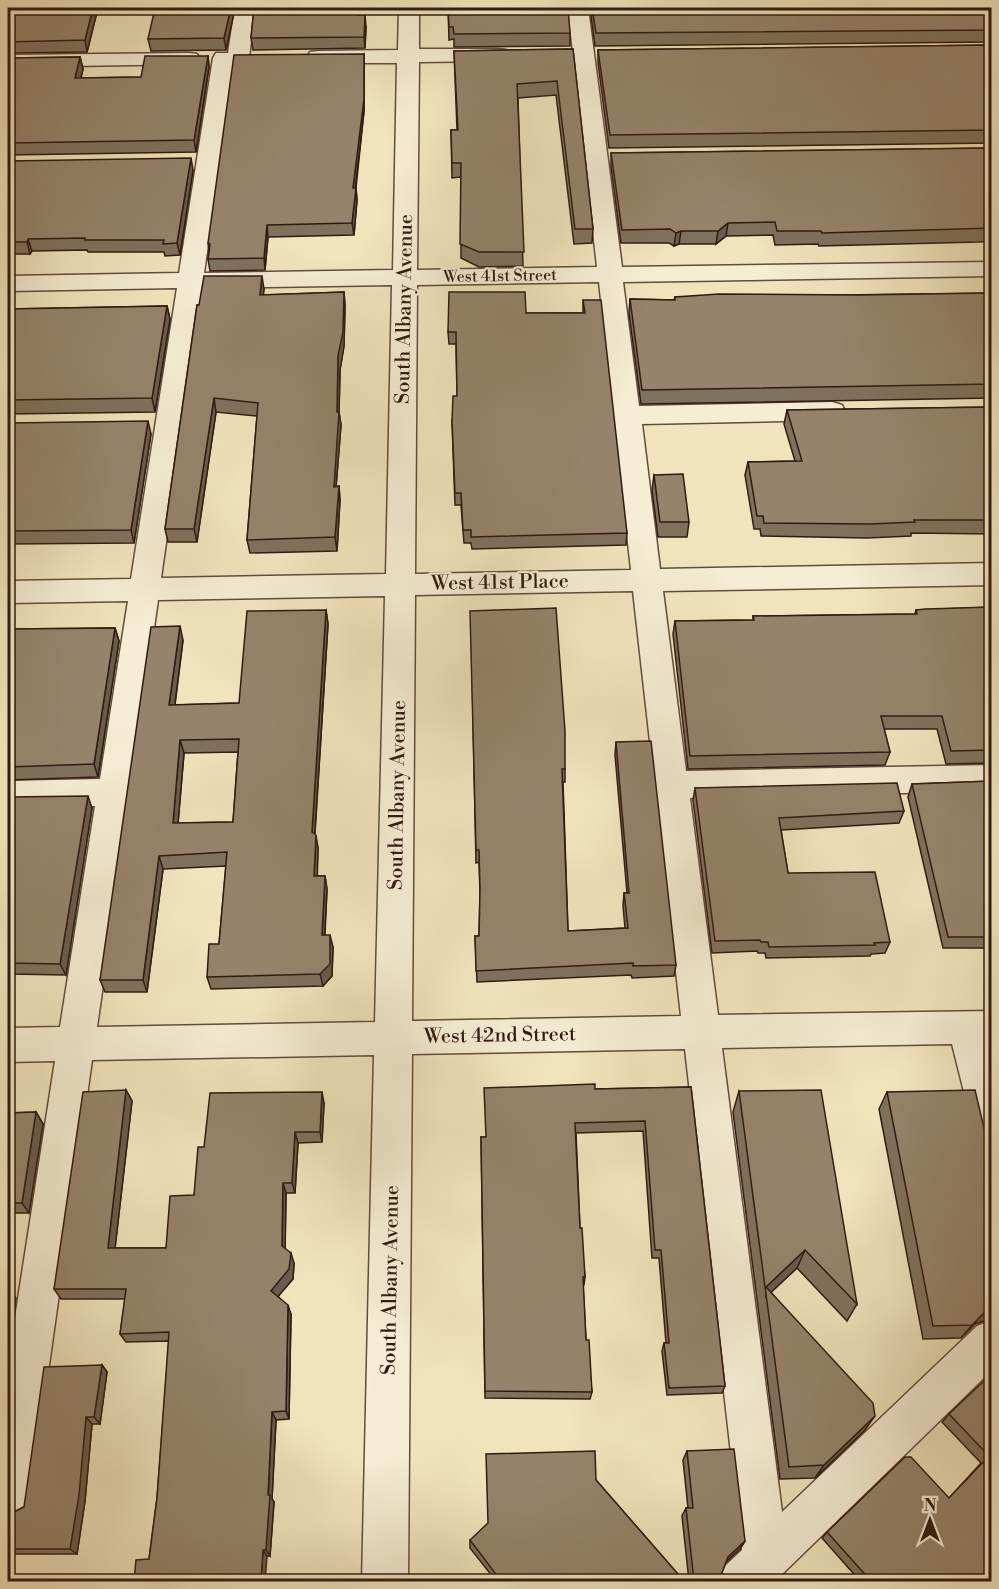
<svg xmlns="http://www.w3.org/2000/svg" width="999" height="1589" font-family="'Libre Bodoni',serif">
<rect width="100%" height="100%" fill="#f1e4bd"/>
<filter id="stains"><feTurbulence type="fractalNoise" baseFrequency=".00333" numOctaves="4"/><feColorMatrix values="0 0 0 0 .2 0 0 0 0 .09 0 0 0 0 .02 0 0 0 .5 -.17"/></filter>
<radialGradient id="worn" r=".72"><stop offset=".6" stop-color="#630" stop-opacity="0"/><stop offset="1" stop-color="#630" stop-opacity=".3"/></radialGradient>
<g fill="none" stroke-linecap="round" stroke-linejoin="round">
<defs>
<g id="minor">
<path d="M 235,8 L 255,8 L 249,58 L 246,63 L 234,63 L 204,273 L 393,270 L 397,63 L 318,63 L 310,62 L 307,57 L 310,52 L 318,51 L 398,50 L 399,8 L 419,8 L 419,49 L 498,49 L 506,50 L 509,55 L 506,60 L 498,61 L 419,62 L 417,270 L 597,267 L 568,8 L 588,8 L 622,267 L 992,262 L 992,276 L 623,282 L 639,406 L 832,402 L 842,405 L 845,411 L 842,417 L 832,420 L 642,424 L 660,569 L 992,563 L 992,585 L 663,591 L 686,771 L 992,765 L 992,791 L 690,798 L 718,1015 L 992,1011 L 992,1043 L 989,1044 L 992,1054 L 992,1146 L 978,1141 L 973,1128 L 952,1044 L 722,1048 L 782,1512 L 977,1326 L 992,1320 L 992,1370 L 774,1582 L 718,1582 L 725,1566 L 742,1550 L 685,1049 L 412,1054 L 408,1582 L 362,1582 L 374,1055 L 92,1060 L 30,1500 L 24,1516 L 8,1522 L 8,1363 L 55,1061 L 8,1062 L 8,1028 L 60,1027 L 95,806 L 8,807 L 8,781 L 100,779 L 128,601 L 8,603 L 8,581 L 131,579 L 177,288 L 8,291 L 8,276 L 179,273 L 213,58 L 216,53 L 228,53 ZM 599,282 L 631,570 L 415,574 L 417,285 ZM 392,285 L 386,574 L 161,578 L 202,288 ZM 633,591 L 681,1016 L 412,1021 L 415,595 ZM 385,596 L 375,1022 L 97,1027 L 158,600 Z"/>
<path d="M 189,53 L 197,54 L 200,59 L 197,64 L 8,67 L 8,55 Z"/>
</g>
</defs>
<!-- minor casing -->
<use href="#minor" stroke="#614c3d" stroke-width="3"/>
<!-- minor -->
<use href="#minor" fill="#f6edd4" fill-rule="evenodd"/>
</g>
<!-- wall -->
<g fill="#80715c" stroke="#311a12" stroke-width="1.5" fill-rule="evenodd">
<path d="M 12,8 L 98,8 L 87,52 L 8,53 L 8,21 Z"/>
<path d="M 235,8 L 226,50 L 151,51 L 148,39 Z"/>
<path d="M 254,8 L 362,8 L 361,15 L 366,27 L 365,48 L 253,50 L 251,38 Z"/>
<path d="M 448,8 L 570,33 L 570,46 L 454,47 L 454,39 L 449,40 Z"/>
<path d="M 590,8 L 992,8 L 992,42 L 595,46 Z"/>
<path d="M 992,45 L 992,143 L 609,148 L 598,63 L 598,50 Z"/>
<path d="M 573,49 L 593,229 L 592,243 L 574,244 L 556,95 L 518,98 L 523,266 L 479,267 L 461,258 L 461,177 L 452,178 L 451,130 L 457,130 L 454,51 Z"/>
<path d="M 364,54 L 364,111 L 356,188 L 357,200 L 354,235 L 268,237 L 265,270 L 210,271 L 208,259 L 209,251 L 208,243 Z"/>
<path d="M 208,56 L 209,67 L 196,152 L 8,155 L 8,58 L 80,57 L 83,69 L 81,78 L 141,77 Z"/>
<path d="M 992,148 L 992,241 L 979,242 L 819,246 L 818,244 L 775,245 L 773,235 L 726,236 L 716,244 L 679,244 L 674,246 L 669,243 L 621,243 L 611,166 L 611,153 Z"/>
<path d="M 8,161 L 193,170 L 180,255 L 165,256 L 164,252 L 88,252 L 87,250 L 32,251 L 30,254 L 8,254 Z"/>
<path d="M 264,289 L 263,295 L 344,292 L 345,306 L 344,346 L 340,370 L 339,412 L 341,425 L 336,487 L 339,486 L 340,500 L 337,551 L 250,553 L 247,540 L 257,416 L 216,412 L 197,542 L 168,542 L 165,529 L 197,305 Z"/>
<path d="M 992,293 L 992,398 L 641,404 L 629,313 L 630,299 L 674,300 L 675,297 Z"/>
<path d="M 583,300 L 627,533 L 626,545 L 472,549 L 471,543 L 464,543 L 461,505 L 455,505 L 452,421 L 457,396 L 456,344 L 449,344 L 448,332 L 526,313 L 583,313 Z"/>
<path d="M 167,306 L 170,319 L 155,412 L 8,414 L 8,309 Z"/>
<path d="M 992,407 L 992,534 L 911,533 L 911,536 L 867,538 L 761,536 L 760,529 L 754,529 L 745,475 L 748,462 L 795,461 L 784,424 L 787,410 Z"/>
<path d="M 8,423 L 151,434 L 134,543 L 8,544 Z"/>
<path d="M 654,475 L 689,522 L 687,537 L 658,537 L 652,490 Z"/>
<path d="M 992,607 L 992,763 L 946,764 L 937,729 L 884,729 L 890,752 L 885,765 L 688,769 L 673,634 L 675,621 L 753,620 L 753,616 L 915,614 L 916,610 Z"/>
<path d="M 326,610 L 328,624 L 315,834 L 318,848 L 317,876 L 325,876 L 327,889 L 325,935 L 333,947 L 332,976 L 323,986 L 211,989 L 207,977 L 219,944 L 226,866 L 163,869 L 147,992 L 105,992 L 100,980 L 183,640 L 175,705 L 239,703 ZM 238,752 L 233,822 L 178,823 L 184,753 Z"/>
<path d="M 471,625 L 565,769 L 565,782 L 563,782 L 568,931 L 625,928 L 623,906 L 624,893 L 627,893 L 615,755 L 616,742 L 676,965 L 674,976 L 632,978 L 631,975 L 477,982 L 475,936 L 479,936 L 480,893 L 479,862 L 476,863 Z"/>
<path d="M 115,628 L 119,641 L 98,777 L 8,780 L 8,629 Z"/>
<path d="M 992,781 L 992,948 L 943,948 L 908,797 L 912,784 Z"/>
<path d="M 695,788 L 904,811 L 899,823 L 781,830 L 788,873 L 890,942 L 885,953 L 871,954 L 870,956 L 766,958 L 765,953 L 758,953 L 757,951 L 712,953 L 693,800 Z"/>
<path d="M 8,800 L 92,808 L 66,975 L 8,974 Z"/>
<path d="M 691,1087 L 725,1386 L 722,1393 L 667,1395 L 662,1351 L 664,1343 L 666,1343 L 659,1258 L 652,1258 L 643,1131 L 576,1133 L 580,1228 L 585,1277 L 584,1285 L 583,1286 L 586,1340 L 592,1392 L 590,1399 L 485,1398 L 481,1137 L 485,1137 L 595,1089 Z"/>
<path d="M 126,1090 L 132,1101 L 115,1248 L 166,1248 L 194,1195 L 204,1147 L 324,1103 L 322,1142 L 298,1143 L 295,1193 L 286,1193 L 285,1249 L 294,1263 L 293,1279 L 278,1296 L 291,1314 L 289,1419 L 276,1420 L 272,1499 L 274,1502 L 270,1556 L 149,1559 L 157,1498 L 169,1341 L 126,1342 L 120,1334 L 125,1299 L 61,1299 L 54,1289 Z"/>
<path d="M 739,1091 L 857,1304 L 847,1321 L 797,1268 L 771,1292 L 865,1430 L 815,1478 L 780,1479 L 733,1112 Z"/>
<path d="M 887,1092 L 992,1162 L 992,1317 L 989,1319 L 975,1324 L 961,1338 L 923,1339 L 879,1109 Z"/>
<path d="M 36,1112 L 43,1124 L 29,1213 L 8,1213 L 8,1113 Z"/>
<path d="M 102,1365 L 107,1372 L 100,1424 L 92,1424 L 85,1501 L 77,1554 L 8,1554 L 8,1515 L 24,1507 Z"/>
<path d="M 992,1385 L 992,1581 L 860,1581 L 822,1538 L 827,1532 L 949,1498 L 981,1463 L 942,1422 L 949,1414 Z"/>
<path d="M 687,1451 L 745,1541 L 740,1549 L 726,1562 L 721,1575 L 756,1581 L 689,1581 L 682,1516 L 686,1508 L 688,1508 L 683,1460 Z"/>
<path d="M 596,1480 L 684,1581 L 496,1581 L 470,1548 L 470,1540 Z"/>
</g>
<!-- shaded-wall -->
<g fill="#685c4b" stroke="#311a12" stroke-width="1.5">
<path d="M 93,8 L 98,8 L 87,52 L 85,40 Z"/>
<path d="M 231,8 L 235,8 L 226,50 L 224,38 Z"/>
<path d="M 359,8 L 362,8 L 359,27 L 358,15 Z"/>
<path d="M 365,15 L 366,27 L 365,48 L 364,37 Z"/>
<path d="M 364,54 L 364,111 L 354,200 L 353,188 Z"/>
<path d="M 208,56 L 209,67 L 196,152 L 194,140 Z"/>
<path d="M 80,57 L 83,69 L 78,89 L 75,78 Z"/>
<path d="M 191,158 L 193,170 L 180,255 L 177,243 Z"/>
<path d="M 356,188 L 357,200 L 354,235 L 352,223 Z"/>
<path d="M 728,223 L 726,236 L 716,244 L 718,231 Z"/>
<path d="M 267,225 L 268,237 L 265,270 L 264,258 Z"/>
<path d="M 681,231 L 679,244 L 674,246 L 676,233 Z"/>
<path d="M 28,239 L 32,251 L 30,254 L 27,242 Z"/>
<path d="M 262,276 L 264,289 L 262,309 L 260,295 Z"/>
<path d="M 344,292 L 345,306 L 344,346 L 340,370 L 339,415 L 339,412 L 341,425 L 335,500 L 334,487 L 337,412 L 338,356 Z"/>
<path d="M 167,306 L 170,319 L 155,412 L 152,398 Z"/>
<path d="M 214,398 L 216,412 L 197,542 L 194,529 Z"/>
<path d="M 148,421 L 151,434 L 134,543 L 131,530 Z"/>
<path d="M 339,486 L 340,500 L 337,551 L 335,537 Z"/>
<path d="M 326,610 L 328,624 L 314,845 L 312,832 Z"/>
<path d="M 180,626 L 183,640 L 173,719 L 169,705 Z"/>
<path d="M 115,628 L 119,641 L 98,777 L 94,764 Z"/>
<path d="M 180,740 L 184,753 L 177,836 L 173,823 Z"/>
<path d="M 88,796 L 92,808 L 66,975 L 60,964 Z"/>
<path d="M 316,835 L 318,848 L 317,889 L 314,876 Z"/>
<path d="M 159,856 L 163,869 L 147,992 L 143,980 Z"/>
<path d="M 325,876 L 327,889 L 324,947 L 322,935 Z"/>
<path d="M 330,935 L 333,947 L 332,976 L 323,986 L 320,974 Z"/>
<path d="M 126,1090 L 132,1101 L 114,1257 L 108,1248 Z"/>
<path d="M 322,1092 L 324,1103 L 322,1142 L 320,1132 Z"/>
<path d="M 36,1112 L 43,1124 L 29,1213 L 22,1203 Z"/>
<path d="M 295,1132 L 298,1143 L 295,1193 L 292,1183 Z"/>
<path d="M 283,1183 L 286,1193 L 285,1256 L 282,1246 Z"/>
<path d="M 805,1250 L 797,1268 L 766,1297 L 766,1287 Z"/>
<path d="M 291,1253 L 294,1263 L 293,1279 L 275,1300 L 271,1291 Z"/>
<path d="M 9,1289 L 16,1298 L 8,1355 L 8,1300 Z"/>
<path d="M 288,1305 L 291,1314 L 289,1419 L 286,1411 Z"/>
<path d="M 992,1309 L 992,1317 L 989,1319 L 975,1324 L 961,1338 L 972,1325 L 986,1311 Z"/>
<path d="M 102,1365 L 107,1372 L 100,1424 L 94,1417 Z"/>
<path d="M 272,1412 L 276,1420 L 272,1499 L 274,1502 L 270,1556 L 266,1550 Z"/>
<path d="M 875,1416 L 865,1430 L 815,1478 L 824,1465 Z"/>
<path d="M 86,1417 L 92,1424 L 85,1501 L 77,1554 L 70,1549 Z"/>
<path d="M 745,1541 L 740,1549 L 723,1565 L 728,1557 Z"/>
<path d="M 263,1550 L 267,1556 L 265,1581 L 261,1581 Z"/>
</g>
<!-- building -->
<g fill="#95836b" stroke="#311a12" stroke-width="1.5" fill-rule="evenodd">
<path d="M 12,8 L 93,8 L 85,40 L 8,42 L 8,21 Z"/>
<path d="M 155,8 L 231,8 L 224,38 L 148,39 Z"/>
<path d="M 254,8 L 359,8 L 358,15 L 365,15 L 364,37 L 251,38 Z"/>
<path d="M 448,8 L 568,8 L 570,33 L 454,34 L 453,27 L 449,27 Z"/>
<path d="M 592,8 L 992,8 L 992,30 L 596,33 Z"/>
<path d="M 992,45 L 992,130 L 610,135 L 598,50 Z"/>
<path d="M 573,49 L 593,229 L 575,229 L 557,81 L 517,84 L 524,252 L 479,252 L 460,244 L 461,163 L 452,163 L 451,130 L 458,130 L 454,51 Z"/>
<path d="M 364,54 L 364,99 L 353,188 L 356,188 L 352,223 L 267,225 L 264,258 L 208,259 L 210,244 L 208,243 L 234,55 Z"/>
<path d="M 145,56 L 208,56 L 194,140 L 8,143 L 8,58 L 80,57 L 75,78 L 141,77 Z"/>
<path d="M 992,148 L 992,228 L 822,233 L 821,231 L 777,231 L 775,222 L 728,223 L 718,231 L 681,231 L 676,233 L 670,229 L 622,230 L 611,153 Z"/>
<path d="M 191,158 L 177,243 L 163,244 L 164,240 L 85,240 L 85,238 L 28,239 L 27,242 L 8,242 L 8,161 Z"/>
<path d="M 204,276 L 262,276 L 260,295 L 344,292 L 343,332 L 338,356 L 337,412 L 339,412 L 334,487 L 339,486 L 335,537 L 247,540 L 258,403 L 214,398 L 194,529 L 165,529 L 197,305 L 199,305 Z"/>
<path d="M 449,292 L 525,292 L 526,313 L 585,313 L 583,300 L 601,300 L 627,533 L 471,537 L 471,530 L 463,530 L 461,493 L 455,493 L 452,421 L 453,396 L 457,396 L 456,332 L 448,332 Z"/>
<path d="M 992,293 L 992,384 L 642,390 L 630,299 L 675,300 L 675,297 L 719,294 L 860,295 Z"/>
<path d="M 167,306 L 152,398 L 8,400 L 8,309 Z"/>
<path d="M 992,407 L 992,520 L 914,520 L 915,522 L 870,524 L 764,523 L 763,516 L 757,516 L 748,462 L 802,461 L 787,410 Z"/>
<path d="M 148,421 L 131,530 L 8,531 L 8,423 Z"/>
<path d="M 683,474 L 689,522 L 660,522 L 654,475 Z"/>
<path d="M 992,607 L 992,750 L 951,751 L 942,716 L 881,716 L 890,752 L 690,756 L 675,621 L 754,620 L 753,616 L 917,614 L 916,610 L 926,609 Z"/>
<path d="M 556,608 L 565,731 L 565,769 L 562,769 L 568,931 L 628,928 L 624,893 L 629,893 L 616,742 L 651,741 L 676,965 L 633,966 L 633,963 L 476,971 L 475,936 L 479,936 L 480,890 L 479,850 L 476,850 L 470,611 Z"/>
<path d="M 326,610 L 312,832 L 316,835 L 314,876 L 325,876 L 322,935 L 330,935 L 330,964 L 320,974 L 207,977 L 209,944 L 219,944 L 227,852 L 159,856 L 143,980 L 100,980 L 151,627 L 180,626 L 169,705 L 239,703 L 247,611 ZM 239,739 L 233,822 L 173,823 L 180,740 Z"/>
<path d="M 115,628 L 94,764 L 8,767 L 8,629 Z"/>
<path d="M 992,781 L 992,937 L 948,937 L 912,784 Z"/>
<path d="M 897,783 L 904,811 L 779,818 L 788,873 L 875,872 L 890,942 L 874,943 L 875,945 L 769,947 L 768,942 L 761,942 L 760,940 L 715,941 L 695,788 Z"/>
<path d="M 88,796 L 60,964 L 8,963 L 8,797 Z"/>
<path d="M 595,1084 L 595,1089 L 691,1087 L 725,1386 L 669,1388 L 664,1343 L 669,1343 L 661,1250 L 655,1250 L 645,1121 L 575,1123 L 580,1228 L 582,1228 L 585,1277 L 583,1277 L 586,1340 L 589,1340 L 592,1392 L 485,1391 L 481,1137 L 486,1137 L 484,1088 Z"/>
<path d="M 126,1090 L 108,1248 L 166,1248 L 170,1196 L 194,1195 L 198,1147 L 204,1147 L 210,1093 L 322,1092 L 320,1132 L 295,1132 L 292,1183 L 283,1183 L 282,1246 L 291,1253 L 289,1269 L 271,1291 L 288,1305 L 286,1411 L 272,1412 L 268,1495 L 270,1495 L 266,1550 L 263,1550 L 261,1581 L 134,1581 L 136,1560 L 149,1559 L 157,1498 L 169,1332 L 120,1334 L 126,1289 L 54,1289 L 83,1092 Z"/>
<path d="M 821,1090 L 857,1304 L 805,1250 L 766,1287 L 873,1403 L 875,1416 L 824,1465 L 789,1467 L 739,1091 Z"/>
<path d="M 975,1090 L 992,1162 L 992,1309 L 986,1311 L 972,1325 L 933,1326 L 887,1092 Z"/>
<path d="M 36,1112 L 22,1203 L 8,1203 L 8,1113 Z"/>
<path d="M 102,1365 L 94,1417 L 86,1417 L 79,1495 L 70,1549 L 8,1549 L 8,1515 L 24,1507 L 44,1367 Z"/>
<path d="M 986,1379 L 992,1385 L 992,1581 L 871,1581 L 827,1532 L 905,1457 L 911,1457 L 949,1498 L 989,1456 L 949,1414 Z"/>
<path d="M 734,1449 L 745,1541 L 728,1557 L 721,1575 L 755,1577 L 756,1581 L 726,1581 L 725,1580 L 724,1581 L 694,1581 L 686,1508 L 693,1508 L 687,1451 Z"/>
<path d="M 595,1451 L 596,1480 L 684,1581 L 501,1581 L 470,1540 L 488,1523 L 486,1454 Z"/>
</g>
<g text-anchor="middle" dominant-baseline="central" stroke-width="4.5" stroke-linejoin="round" paint-order="stroke">
<!-- far-street labels -->
<g font-size="16" fill="#311a12" stroke="#f6edd4">
<text transform="translate(500 276) rotate(-1)">West 41st Street</text>
</g>
<!-- street labels -->
<g font-size="20" fill="#311a12" stroke="#f6edd4">
<text transform="translate(405 309) rotate(-89)">South Albany Avenue</text>
<text transform="translate(500 583) rotate(-1)">West 41st Place</text>
<text transform="translate(398 795) rotate(-89)">South Albany Avenue</text>
<text transform="translate(500 1036) rotate(-1)">West 42nd Street</text>
<text transform="translate(391 1280) rotate(-89)">South Albany Avenue</text>
</g>
</g>
<!-- margin -->
<rect width="999" height="1589" fill="none" stroke="#f1e4bd" stroke-width="30"/>
<rect x="9" y="9" width="981" height="1571" fill="none" stroke="#311a12" stroke-width="3"/>
<rect x="15" y="15" width="969" height="1559" fill="none" stroke="#311a12" stroke-width="1.5"/>
<!-- north arrow -->
<g transform="translate(930 1520)" stroke="#f6edd4" stroke-width="4.5" paint-order="stroke">
<path d="M0-4.5L10 22L0 15L-10 22Z" fill="#311a12"/>
<text y="-9" font-size="16" font-weight="bold" text-anchor="middle" fill="#311a12">N</text>
</g>
<rect width="100%" height="100%" filter="url(#stains)"/>
<rect width="100%" height="100%" fill="url(#worn)"/>
</svg>
